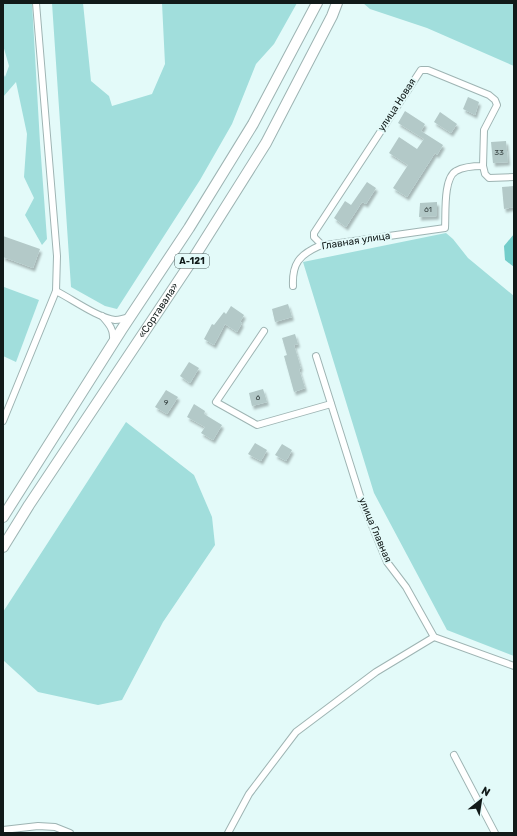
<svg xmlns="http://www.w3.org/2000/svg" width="517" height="836" font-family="Rubik,sans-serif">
<defs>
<filter id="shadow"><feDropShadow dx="2" dy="3.5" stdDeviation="1" flood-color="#0004"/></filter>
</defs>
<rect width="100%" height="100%" fill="#e3faf9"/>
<!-- green -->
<g fill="#a1dedc">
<path d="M 3,3 L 32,3 L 40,143 L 47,239 L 42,245 L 25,215 L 34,198 L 24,177 L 27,134 L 16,82 L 3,97 L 3,73 L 5,77 L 9,66 L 3,45 Z"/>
<path d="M 52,3 L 83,3 L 91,81 L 109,96 L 112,106 L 152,94 L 165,64 L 162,3 L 297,3 L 274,44 L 256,64 L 232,124 L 200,180 L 117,309 L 105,306 L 71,287 Z"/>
<path d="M 363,3 L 514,3 L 514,66 L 427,28 L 370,9 Z"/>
<path d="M 446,233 L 453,239 L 468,258 L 514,296 L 514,656 L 447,630 L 374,493 L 303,262 Z"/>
<path d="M 4,287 L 39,300 L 16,362 L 3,356 Z"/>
<path d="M 126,422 L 194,475 L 212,517 L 215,545 L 163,622 L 122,700 L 98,705 L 38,692 L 3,660 L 3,612 Z"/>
</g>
<!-- water -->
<path fill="#72cdca" d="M 514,234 L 514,267 L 505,260 L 504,246 Z"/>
<!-- building -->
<g fill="#b3c9c8" filter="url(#shadow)">
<path d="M 468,97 L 479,102 L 475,115 L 463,109 Z"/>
<path d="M 405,111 L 425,124 L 421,131 L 443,145 L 437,155 L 435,153 L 407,197 L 393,188 L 408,165 L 389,153 L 399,137 L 417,149 L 424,139 L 398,123 Z"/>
<path d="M 440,112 L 457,124 L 451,133 L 434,122 Z"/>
<path d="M 506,141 L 508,162 L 493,163 L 491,142 Z"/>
<path d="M 367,182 L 376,188 L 366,204 L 362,202 L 346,227 L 334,218 L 345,201 L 351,205 Z"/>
<path d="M 514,186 L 514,207 L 504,209 L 502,187 Z"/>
<path d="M 437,202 L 437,216 L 419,217 L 420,203 Z"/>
<path d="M 3,236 L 40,249 L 33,268 L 3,257 Z"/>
<path d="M 288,304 L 292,317 L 275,322 L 272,309 Z"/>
<path d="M 231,306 L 244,315 L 240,322 L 242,323 L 237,332 L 225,324 L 214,345 L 204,339 L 212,324 L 214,325 L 224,312 L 226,314 Z"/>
<path d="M 295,334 L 298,344 L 294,345 L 301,368 L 299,369 L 305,388 L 294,392 L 284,356 L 287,355 L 282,338 Z"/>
<path d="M 189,362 L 199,368 L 190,383 L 180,376 Z"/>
<path d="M 263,389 L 267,402 L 252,406 L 249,393 Z"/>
<path d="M 166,390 L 178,397 L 167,414 L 155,407 Z"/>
<path d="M 194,404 L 205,411 L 204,414 L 222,425 L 213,440 L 201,433 L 205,427 L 187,417 Z"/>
<path d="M 255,443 L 267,450 L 261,461 L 248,454 Z"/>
<path d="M 282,444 L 292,450 L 286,461 L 275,455 Z"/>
</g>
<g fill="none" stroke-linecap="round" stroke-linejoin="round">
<defs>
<g id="minor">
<path d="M 483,166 L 485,174 L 489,178 L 514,177"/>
<path d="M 293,286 C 292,264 299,255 319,246 L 445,228 C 446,215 443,178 456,171 C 463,167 475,166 483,166 L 484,130 L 497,105 L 495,100 L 489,95 L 428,70 L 421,70 L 314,233 L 314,237 L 322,245"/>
<path d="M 56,291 C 72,299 98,318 115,320 C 121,320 126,318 131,316"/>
<path d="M 102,316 C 109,324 114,329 113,341"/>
<path d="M 264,331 L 216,402 L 257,425 L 331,404"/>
<path d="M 316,356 L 361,499 L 387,562 L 406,587 L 434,637 L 514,666"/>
<path d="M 3,421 L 56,291 L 57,256 L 36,3"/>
<path d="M 454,755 L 495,833"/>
<path d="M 3,830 L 38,826 L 55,827 L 70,833"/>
<path d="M 228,833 L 249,794 L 296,732 L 376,672 L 434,637"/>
</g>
<g id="trunk">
<path d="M 3,517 L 122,329 L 189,228 L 253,124 L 317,3"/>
<path id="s1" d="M 3,547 L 29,505 L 193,259 L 266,143 L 332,16 L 337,3"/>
</g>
</defs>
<!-- minor casing -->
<use href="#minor" stroke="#9eb4b3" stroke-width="8"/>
<!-- trunk casing -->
<use href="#trunk" stroke="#9eb4b3" stroke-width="12"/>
<!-- minor -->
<use href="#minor" stroke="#fff" stroke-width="6"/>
<!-- trunk -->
<use href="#trunk" stroke="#fff" stroke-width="10"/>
</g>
<g text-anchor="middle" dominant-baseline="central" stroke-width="4" stroke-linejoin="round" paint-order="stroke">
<!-- number labels -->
<g font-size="8" fill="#3a4645">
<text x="499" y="152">33</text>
<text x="428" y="209">61</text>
<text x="258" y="397">6</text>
<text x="166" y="402">9</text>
</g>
<!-- shield labels -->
<rect fill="#e3faf9" stroke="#505d5c" stroke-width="1" x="175" y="254" width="34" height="14" rx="3"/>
<g font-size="9" font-weight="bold" fill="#111a19">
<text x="192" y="261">А-121</text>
</g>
<!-- street labels -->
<g font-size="10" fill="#111a19" stroke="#e3faf9">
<text transform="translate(397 105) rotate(-57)">улица Новая</text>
<text transform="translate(356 241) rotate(-9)">Главная улица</text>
<text stroke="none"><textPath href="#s1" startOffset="283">«Сортавала»</textPath></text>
<text transform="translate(375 530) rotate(67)">улица Главная</text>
</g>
</g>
<!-- border -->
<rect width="517" height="836" fill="none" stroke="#111a19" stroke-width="8"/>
<!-- north arrow -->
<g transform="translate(481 800) rotate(30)" stroke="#e3faf9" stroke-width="3" paint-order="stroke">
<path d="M0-3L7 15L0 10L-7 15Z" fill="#111a19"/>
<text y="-6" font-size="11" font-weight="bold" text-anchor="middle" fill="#111a19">N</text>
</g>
</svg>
